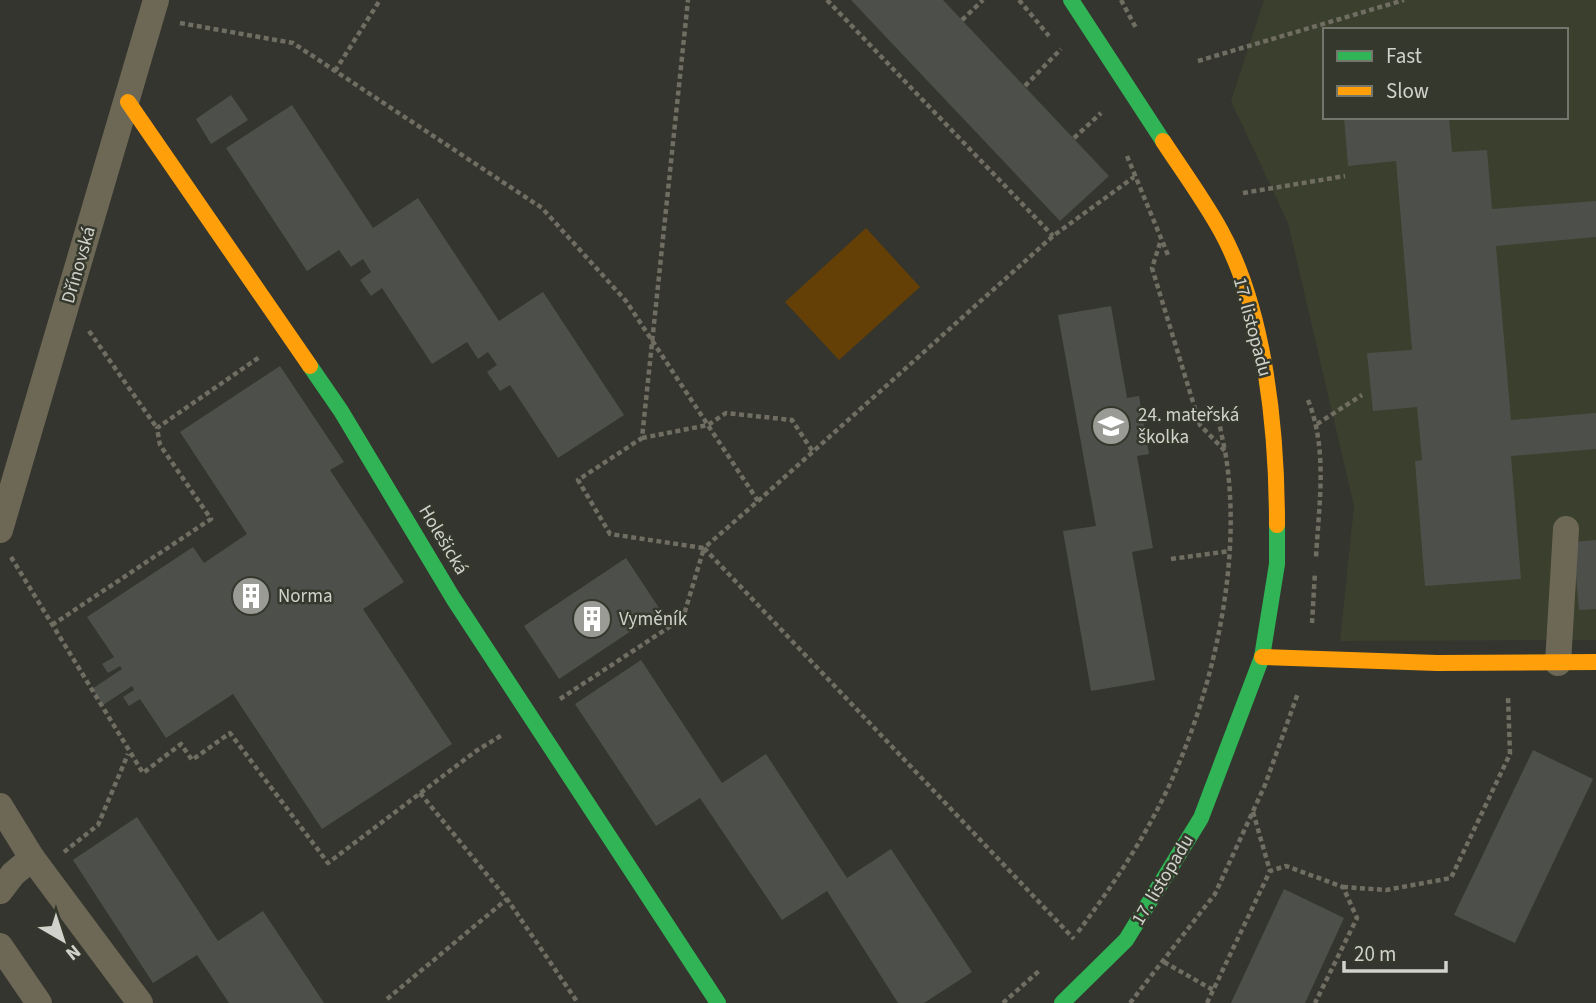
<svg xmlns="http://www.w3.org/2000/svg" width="1596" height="1003" font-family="'Source Sans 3',sans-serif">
<rect width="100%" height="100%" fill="#34352f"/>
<!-- built -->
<path fill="#3b3f2d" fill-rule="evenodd" d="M 1264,0 L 1596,0 L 1596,640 L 1340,641 L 1354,506 L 1288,223 L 1231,101 ZM 1325,30 L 1566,30 L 1566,117 L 1325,117 Z"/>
<!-- green -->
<path fill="#643f06" d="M 866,228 L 920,287 L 839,360 L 785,302 Z"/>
<!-- building -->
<g fill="#4d504a">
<path d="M 851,0 L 943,0 L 1109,176 L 1060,221 Z"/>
<path d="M 231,95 L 248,120 L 211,144 L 196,119 Z"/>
<path d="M 292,105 L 373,228 L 418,198 L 499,321 L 543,292 L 624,415 L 558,458 L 510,385 L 500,391 L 487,372 L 497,365 L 488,352 L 478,359 L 467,342 L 432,364 L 382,288 L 371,296 L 360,280 L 371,272 L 363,259 L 351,267 L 339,250 L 307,271 L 226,148 Z"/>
<path d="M 1344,117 L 1449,117 L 1452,152 L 1487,150 L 1492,209 L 1596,201 L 1596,237 L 1496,246 L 1511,420 L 1596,413 L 1596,449 L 1511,456 L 1521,579 L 1425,586 L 1415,461 L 1422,460 L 1417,407 L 1373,411 L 1367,353 L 1412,350 L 1396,161 L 1348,166 Z"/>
<path d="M 1111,306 L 1127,398 L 1139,396 L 1149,454 L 1137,456 L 1153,548 L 1132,552 L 1155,680 L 1091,691 L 1063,531 L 1096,526 L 1058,315 Z"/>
<path d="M 280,366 L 344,462 L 330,470 L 404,582 L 363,609 L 452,744 L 322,829 L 233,694 L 166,738 L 140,699 L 129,706 L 123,697 L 134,690 L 132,686 L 103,705 L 92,689 L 122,669 L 120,666 L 108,673 L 102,664 L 114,657 L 87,617 L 193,547 L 204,563 L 247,534 L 180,432 Z"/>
<path d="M 1596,540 L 1596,609 L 1579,610 L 1573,542 Z"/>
<path d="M 626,558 L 661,611 L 559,679 L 524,626 Z"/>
<path d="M 641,660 L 722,783 L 766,754 L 847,878 L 891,849 L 972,972 L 924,1003 L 898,1003 L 827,891 L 782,920 L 700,798 L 656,826 L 575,704 Z"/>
<path d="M 1533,750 L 1593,779 L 1515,943 L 1454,915 Z"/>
<path d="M 137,817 L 218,941 L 263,911 L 324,1003 L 229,1003 L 197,955 L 153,983 L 73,860 Z"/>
<path d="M 1284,889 L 1344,918 L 1305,1003 L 1231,1003 Z"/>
</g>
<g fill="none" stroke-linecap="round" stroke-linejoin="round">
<!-- path -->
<g stroke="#706e62" stroke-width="4.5" stroke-dasharray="5 3.5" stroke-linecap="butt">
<path d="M 827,0 L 1053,236"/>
<path d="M 1019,0 L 1049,36"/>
<path d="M 1121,0 L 1136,28"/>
<path d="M 962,20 L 983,0"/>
<path d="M 180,23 L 293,43 L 542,208 L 626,301 L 758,501 L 704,548 L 1074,939"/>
<path d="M 1198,61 L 1404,0"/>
<path d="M 335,71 L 380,0"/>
<path d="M 1025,86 L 1061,49"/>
<path d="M 1074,138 L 1101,113"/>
<path d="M 1127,156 L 1168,255"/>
<path d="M 1243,193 L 1345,176"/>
<path d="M 1160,243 L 1152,268 L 1200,425 L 1225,451 L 1218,417"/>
<path d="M 89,331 L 157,428"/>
<path d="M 1308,400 C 1328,450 1319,503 1316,557"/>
<path d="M 1317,424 L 1362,395"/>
<path d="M 642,438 L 708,425 L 726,413 L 792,420 L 813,452"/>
<path d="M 758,501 L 1053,236 L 1134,177"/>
<path d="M 11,557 L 143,773 L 181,744 L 192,760 L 230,733 L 328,863 L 476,751 L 502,735"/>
<path d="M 1171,559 L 1230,551"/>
<path d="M 1312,623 L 1315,572"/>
<path d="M 52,625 L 211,519 L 160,445 L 157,428 L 261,356"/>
<path d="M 560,699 L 683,618 L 704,548 L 610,534 L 578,480 L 642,438 L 688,0"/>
<path d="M 420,793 L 507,899 L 578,1003"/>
<path d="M 1253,812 L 1270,871"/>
<path d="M 64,852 L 98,825 L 128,754"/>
<path d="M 1343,887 L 1386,890 L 1451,878 L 1510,754 L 1508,697"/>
<path d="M 1078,932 C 1107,893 1134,854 1156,812 C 1210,710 1245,564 1225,451"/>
<path d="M 1164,962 L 1213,990"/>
<path d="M 387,999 L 507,899"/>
<path d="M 1003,1003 L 1040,970"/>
<path d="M 1130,1003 L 1215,894 L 1265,785 L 1298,693"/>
<path d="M 1207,1003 L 1270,871 L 1286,866 L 1343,887 L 1357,918 L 1315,1003"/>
</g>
<!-- street -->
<g stroke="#6d6856" stroke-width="26">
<path d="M 0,530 L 156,0"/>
<path d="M 1558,663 L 1566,529"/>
<path d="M 0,806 L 32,858"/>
<path d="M 0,891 L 13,874 L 32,858 L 140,1003"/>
<path d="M 0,946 L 39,1003"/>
</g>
<!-- fast -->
<g stroke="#30b455" stroke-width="16">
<path d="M 1071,0 L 1163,141"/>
<path d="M 310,366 L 341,411 L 453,598 L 718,1003"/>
<path d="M 1062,1003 L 1126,940 L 1201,818 L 1262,657 L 1277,564 L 1277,525"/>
</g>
<!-- slow -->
<g stroke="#ff9f0a" stroke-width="16">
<path d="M 128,102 L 310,366"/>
<path d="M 1163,141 C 1182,170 1204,200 1221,231 C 1266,313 1277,433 1277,525"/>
<path d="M 1262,657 L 1437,663 L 1596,662"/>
</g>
</g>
<!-- icons -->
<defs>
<symbol id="school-disc" viewBox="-11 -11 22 22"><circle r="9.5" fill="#9a9b94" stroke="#35382c"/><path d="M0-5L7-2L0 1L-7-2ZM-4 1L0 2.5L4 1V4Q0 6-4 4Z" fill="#fff"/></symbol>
<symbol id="building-disc" viewBox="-11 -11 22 22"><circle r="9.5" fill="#9a9b94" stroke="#35382c"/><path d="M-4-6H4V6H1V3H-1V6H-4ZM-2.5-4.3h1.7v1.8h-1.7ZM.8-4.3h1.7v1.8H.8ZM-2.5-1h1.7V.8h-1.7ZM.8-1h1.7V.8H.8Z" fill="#fff"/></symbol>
</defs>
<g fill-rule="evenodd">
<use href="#school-disc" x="1089" y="404" width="44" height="44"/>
<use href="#building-disc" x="229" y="574" width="44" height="44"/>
<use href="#building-disc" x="570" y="597" width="44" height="44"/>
</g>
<g text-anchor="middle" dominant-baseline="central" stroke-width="5" stroke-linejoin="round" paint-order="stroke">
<!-- street labels -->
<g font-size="19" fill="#d1d2cb" stroke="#35382c">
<text transform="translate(79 265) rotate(-74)">Dřínovská</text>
<text transform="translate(1252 327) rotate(75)">17. listopadu</text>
<text transform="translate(443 540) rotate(59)">Holešická</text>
<text transform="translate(1163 880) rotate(-59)">17. listopadu</text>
</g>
<!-- poi labels -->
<g font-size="19" fill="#d1d2cb" stroke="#35382c" text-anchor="start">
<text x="1138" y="415">24. mateřská<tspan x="1138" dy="22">školka</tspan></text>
<text x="278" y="596">Norma</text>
<text x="619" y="619">Vyměník</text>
</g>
</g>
<!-- legend -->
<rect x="1323" y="28" width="245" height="91" fill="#35382c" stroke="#73766c" stroke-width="2"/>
<rect x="1337" y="51" width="35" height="10" fill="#30b455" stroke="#73766c" stroke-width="2"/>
<text x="1386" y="63" font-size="21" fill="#d1d2cb">Fast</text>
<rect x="1337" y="86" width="35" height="10" fill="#ff9f0a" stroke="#73766c" stroke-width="2"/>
<text x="1386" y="98" font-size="21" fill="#d1d2cb">Slow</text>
<!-- north arrow -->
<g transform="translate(63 940) rotate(141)" stroke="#35382c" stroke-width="5" paint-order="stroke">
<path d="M0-5L12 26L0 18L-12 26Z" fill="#d1d2cb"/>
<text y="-10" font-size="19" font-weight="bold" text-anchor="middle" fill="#d1d2cb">N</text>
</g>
<!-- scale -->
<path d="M1344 961v10h102v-10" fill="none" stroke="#d1d2cb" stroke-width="3.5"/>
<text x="1354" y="961" font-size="21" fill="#d1d2cb" stroke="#35382c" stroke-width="5" paint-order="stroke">20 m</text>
</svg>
